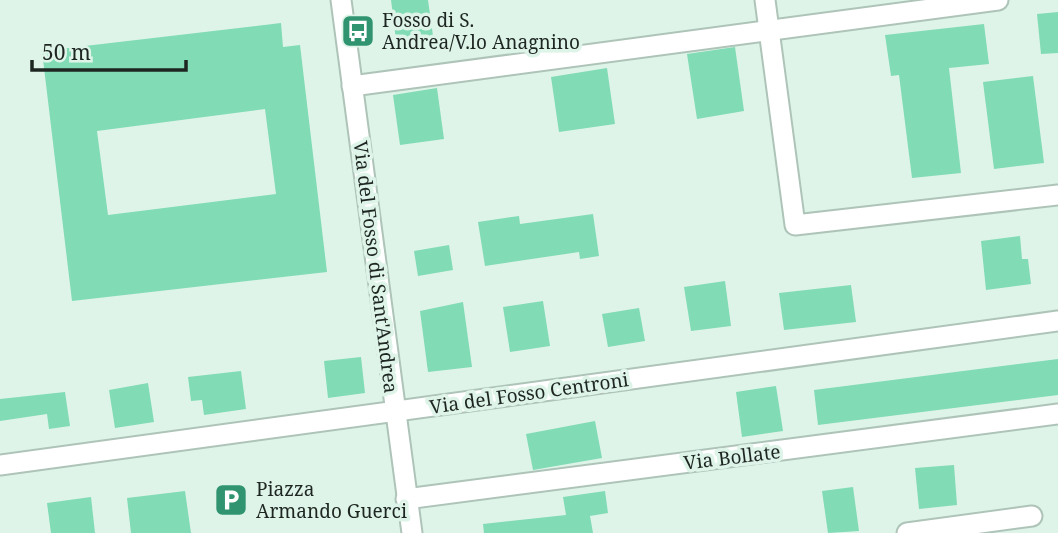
<svg xmlns="http://www.w3.org/2000/svg" width="1058" height="533" font-family="'Noto Serif',serif">
<rect width="100%" height="100%" fill="#def4e9"/>
<!-- building -->
<g fill="#81dbb4" fill-rule="evenodd">
<path d="M 391,0 L 428,0 L 434,43 L 397,48 Z"/>
<path d="M 1058,12 L 1058,53 L 1041,54 L 1037,14 Z"/>
<path d="M 281,23 L 283,47 L 300,45 L 327,272 L 72,301 L 42,51 ZM 265,109 L 276,194 L 108,215 L 97,131 Z"/>
<path d="M 984,24 L 989,64 L 949,68 L 961,173 L 912,178 L 899,75 L 891,76 L 885,35 Z"/>
<path d="M 735,47 L 744,111 L 697,119 L 687,54 Z"/>
<path d="M 607,68 L 615,124 L 559,132 L 551,77 Z"/>
<path d="M 1033,76 L 1044,163 L 994,169 L 983,82 Z"/>
<path d="M 437,88 L 444,139 L 400,145 L 393,95 Z"/>
<path d="M 593,214 L 599,256 L 580,259 L 579,252 L 485,266 L 478,222 L 519,216 L 520,224 Z"/>
<path d="M 1020,236 L 1022,259 L 1028,259 L 1031,284 L 986,290 L 981,241 Z"/>
<path d="M 449,245 L 453,270 L 418,276 L 414,251 Z"/>
<path d="M 725,281 L 731,326 L 691,331 L 684,287 Z"/>
<path d="M 851,285 L 856,322 L 784,330 L 779,293 Z"/>
<path d="M 543,301 L 550,346 L 510,352 L 503,307 Z"/>
<path d="M 463,302 L 472,367 L 428,372 L 420,311 Z"/>
<path d="M 639,308 L 645,341 L 608,347 L 602,314 Z"/>
<path d="M 361,357 L 365,393 L 328,398 L 324,361 Z"/>
<path d="M 1058,359 L 1058,395 L 818,425 L 814,390 Z"/>
<path d="M 241,371 L 246,409 L 204,415 L 202,400 L 191,401 L 188,377 Z"/>
<path d="M 148,383 L 154,422 L 115,428 L 109,390 Z"/>
<path d="M 776,386 L 783,431 L 742,437 L 736,392 Z"/>
<path d="M 65,392 L 70,426 L 49,429 L 47,414 L 0,421 L 0,399 Z"/>
<path d="M 595,421 L 602,458 L 533,470 L 526,434 Z"/>
<path d="M 954,465 L 957,505 L 919,509 L 915,468 Z"/>
<path d="M 853,487 L 859,531 L 828,533 L 822,491 Z"/>
<path d="M 185,491 L 191,533 L 131,533 L 127,498 Z"/>
<path d="M 605,491 L 608,513 L 590,516 L 593,533 L 484,533 L 483,524 L 566,515 L 563,497 Z"/>
<path d="M 91,497 L 95,533 L 51,533 L 47,503 Z"/>
</g>
<g fill="none" stroke-linecap="round" stroke-linejoin="round">
<defs>
<g id="street">
<path d="M 341,0 L 412,533"/>
<path d="M 765,0 L 795,225 L 1058,195"/>
<path d="M 352,86 L 998,0"/>
<path d="M 0,465 L 1058,321"/>
<path d="M 406,499 L 1058,414"/>
<path d="M 907,533 L 1032,516"/>
</g>
</defs>
<!-- street casing -->
<use href="#street" stroke="#aec4b9" stroke-width="23"/>
<!-- street -->
<use href="#street" stroke="#fff" stroke-width="19"/>
</g>
<!-- icons -->
<defs>
<symbol id="bus-square" viewBox="-11 -11 22 22"><rect x="-9" y="-9" width="18" height="18" rx="4" fill="#319470" stroke="#def4e9"/><path d="M-5-6H5V4H4V6H2V4H-2V6H-4V4H-5ZM-3.5-4V0h7V-4ZM-3.5 1.2v1.5H-2V1.2ZM2 1.2v1.5H3.5V1.2Z" fill="#fff"/></symbol>
<symbol id="parking-square" viewBox="-11 -11 22 22"><rect x="-9" y="-9" width="18" height="18" rx="4" fill="#319470" stroke="#def4e9"/><path d="M-3.5-5.5H1a3.5 3.5 0 0 1 0 7H-1V5.5H-3.5ZM-1-3.4V-.6H.8a1.4 1.4 0 0 0 0-2.8Z" fill="#fff"/></symbol>
</defs>
<g fill-rule="evenodd">
<use href="#bus-square" x="339" y="12" width="38" height="38"/>
<use href="#parking-square" x="212" y="481" width="38" height="38"/>
</g>
<g text-anchor="middle" dominant-baseline="central" stroke-width="7" stroke-linejoin="round" paint-order="stroke">
<!-- poi labels -->
<g font-size="19" fill="#1e2622" stroke="#def4e9" text-anchor="start">
<text x="382" y="20">Fosso di S.<tspan x="382" dy="22">Andrea/V.lo Anagnino</tspan></text>
<text x="256" y="489">Piazza<tspan x="256" dy="22">Armando Guerci</tspan></text>
</g>
<!-- street labels -->
<g font-size="19" fill="#1e2622" stroke="#def4e9">
<text transform="translate(376 267) rotate(83)">Via del Fosso di Sant'Andrea</text>
<text transform="translate(529 393) rotate(-8)">Via del Fosso Centroni</text>
<text transform="translate(732 457) rotate(-7)">Via Bollate</text>
</g>
</g>
<!-- scale -->
<path d="M32 60v10h154v-10" fill="none" stroke="#1e2622" stroke-width="3.5"/>
<text x="42" y="60" font-size="21" fill="#1e2622" stroke="#def4e9" stroke-width="5" paint-order="stroke">50 m</text>
</svg>
